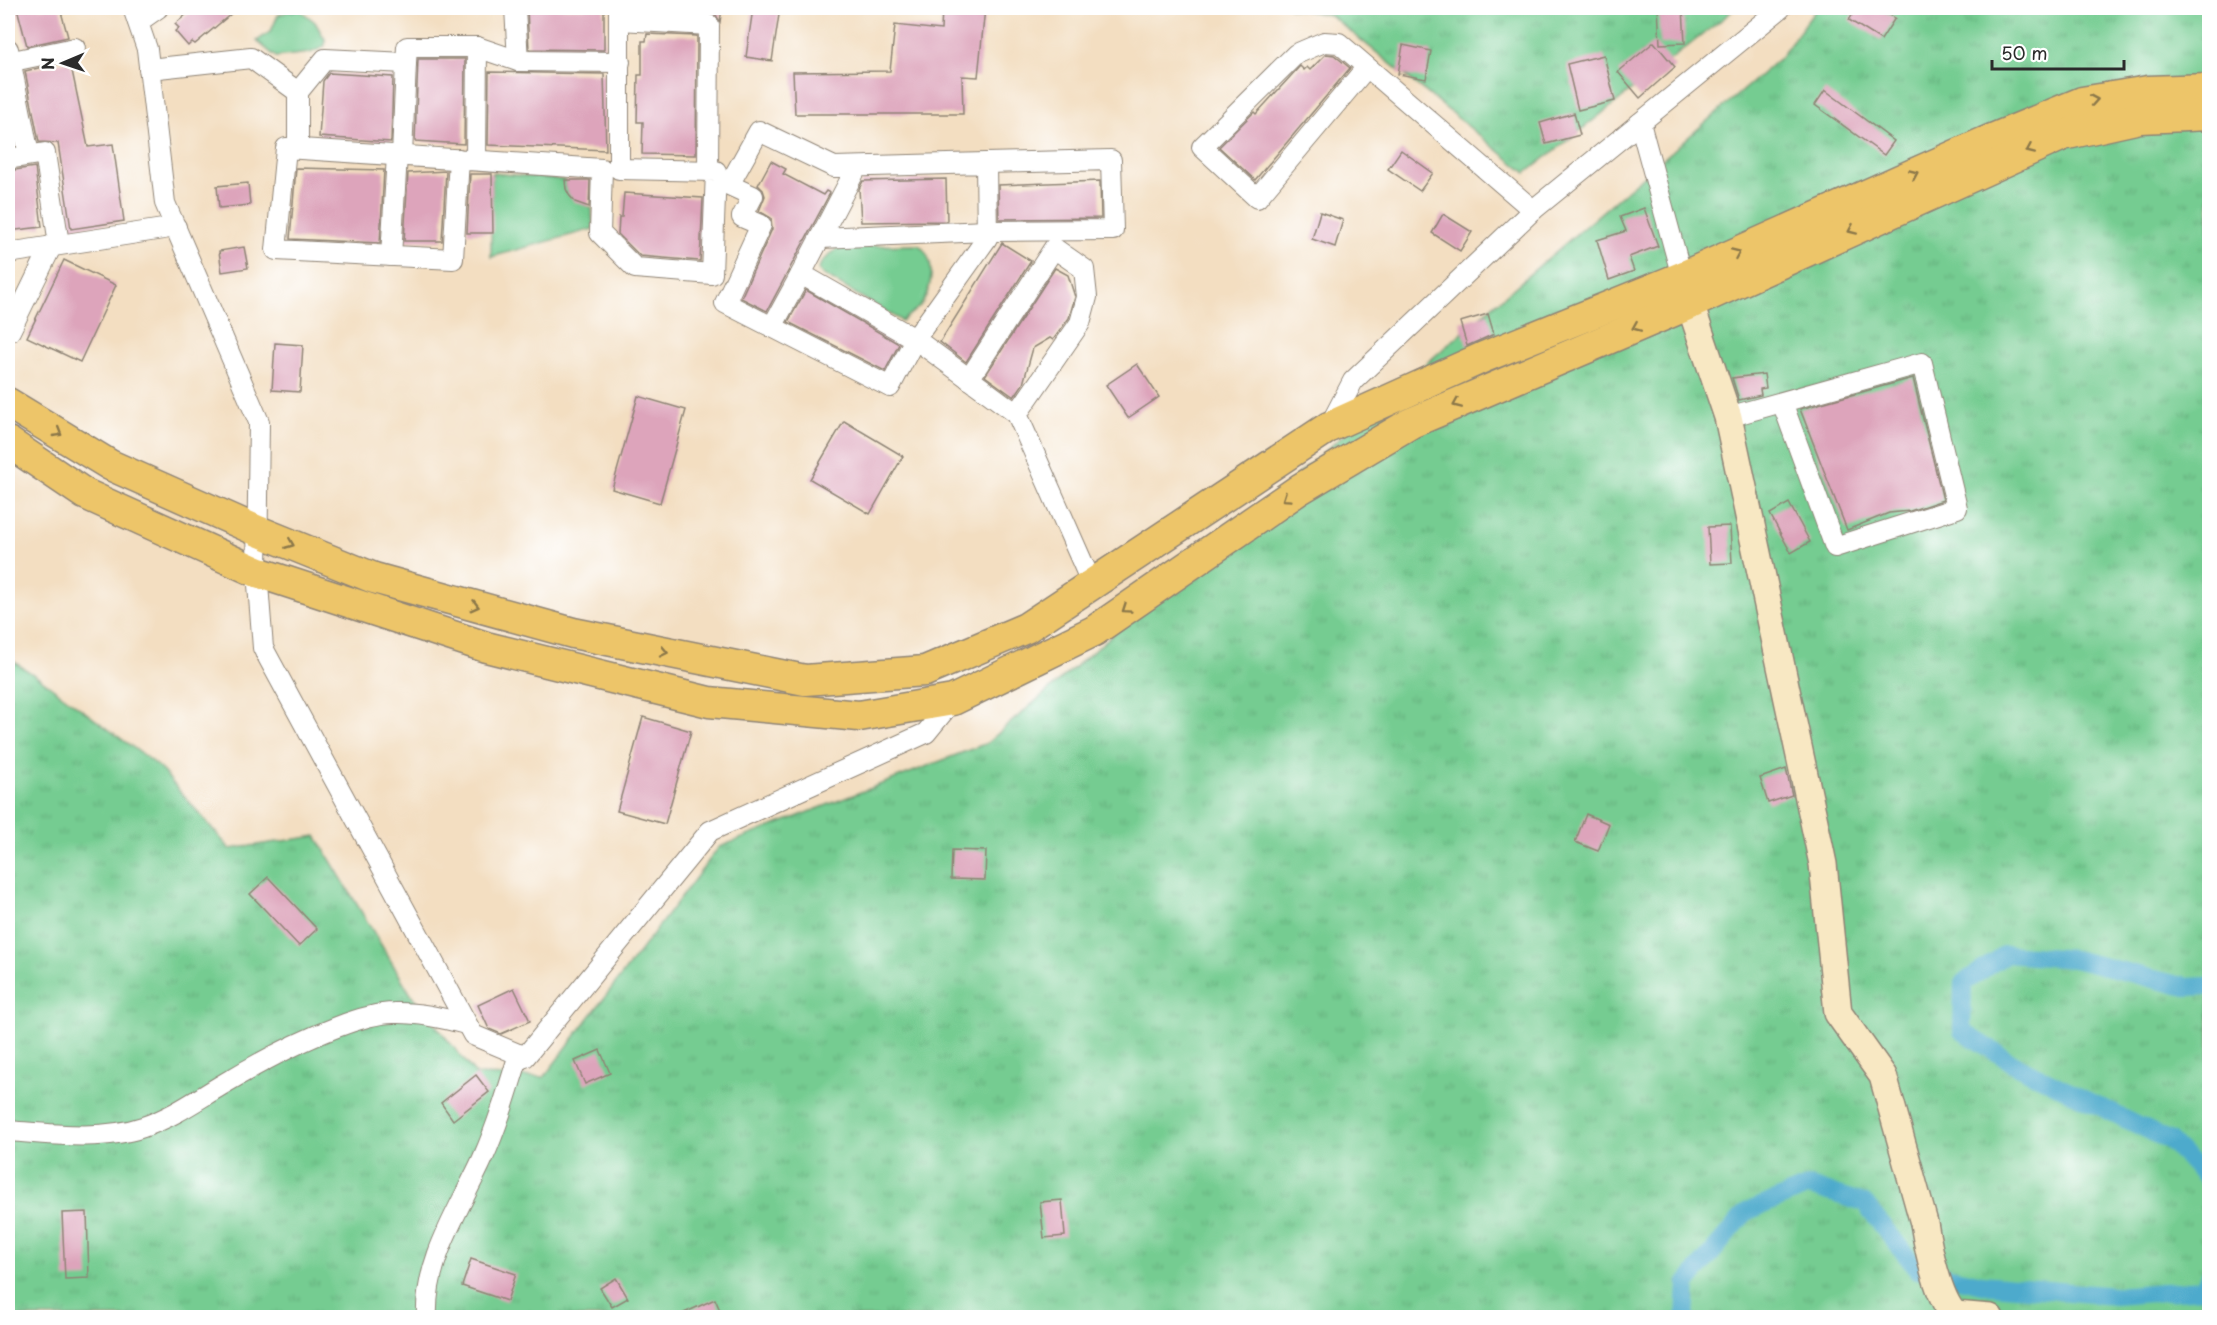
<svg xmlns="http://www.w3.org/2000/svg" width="2217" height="1325" font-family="'Playpen Sans',sans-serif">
<defs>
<pattern id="grass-tufts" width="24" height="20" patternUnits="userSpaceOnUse" patternTransform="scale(1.5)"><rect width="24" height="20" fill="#75cc91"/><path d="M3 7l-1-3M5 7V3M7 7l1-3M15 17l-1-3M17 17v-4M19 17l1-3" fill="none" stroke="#65af7d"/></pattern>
</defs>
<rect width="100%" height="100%" fill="#fff"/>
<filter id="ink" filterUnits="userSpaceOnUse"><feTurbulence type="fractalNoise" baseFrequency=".0167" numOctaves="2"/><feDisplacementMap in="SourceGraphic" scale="12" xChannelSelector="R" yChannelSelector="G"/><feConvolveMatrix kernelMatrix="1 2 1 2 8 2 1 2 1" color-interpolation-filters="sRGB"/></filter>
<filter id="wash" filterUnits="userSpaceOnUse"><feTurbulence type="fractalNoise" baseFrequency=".008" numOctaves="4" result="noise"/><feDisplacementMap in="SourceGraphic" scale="24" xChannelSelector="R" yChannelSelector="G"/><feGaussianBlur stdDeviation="1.35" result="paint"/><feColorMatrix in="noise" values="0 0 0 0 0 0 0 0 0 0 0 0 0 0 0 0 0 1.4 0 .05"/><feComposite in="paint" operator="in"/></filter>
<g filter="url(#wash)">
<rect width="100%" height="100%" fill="#f3dec1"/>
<!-- grass -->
<g fill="url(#grass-tufts)" stroke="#507c5e" stroke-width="1.5">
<path d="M 1289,8 L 1734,8 L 1730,13 L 1526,173 L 1330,15 Z"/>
<path d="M 1817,8 L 2209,8 L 2209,1317 L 8,1317 L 8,658 L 42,680 L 158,766 L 230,849 L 316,836 L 410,993 L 476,1075 L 544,1077 L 719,847 L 987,743 L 1780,58 Z"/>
</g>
<!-- green -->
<g fill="#75cc91" stroke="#507c5e" stroke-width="1.5">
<path d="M 300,10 L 315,22 L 326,41 L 324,47 L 310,53 L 276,57 L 257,41 L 271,31 L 278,15 L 289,11 Z"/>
<path d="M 492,173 L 565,180 C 566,198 577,202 592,208 L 593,229 L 491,257 Z"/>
<path d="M 919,245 C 936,259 933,284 923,302 C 919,309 908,315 902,321 L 822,274 L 818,269 L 822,262 L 840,246 Z"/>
</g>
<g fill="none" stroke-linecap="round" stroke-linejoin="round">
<!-- canal -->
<g stroke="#4eaacc" stroke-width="18">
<path d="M 2210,986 L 2186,987 L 2074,959 L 2006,954 L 1963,983 L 1962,1031 L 2019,1067 L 2170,1141 L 2210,1182"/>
<path d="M 1685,1318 L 1687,1283 L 1746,1212 L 1809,1186 L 1864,1203 L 1918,1270 L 1982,1284 L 2114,1296 L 2202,1289 L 2210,1275"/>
</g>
</g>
<g id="blocks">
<!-- building -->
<g fill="#dda4bb">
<path d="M 17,8 L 60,8 L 68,37 L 27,46 Z"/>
<path d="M 194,8 L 238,8 L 195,44 L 192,42 L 188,46 L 175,31 L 179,28 L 175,24 Z"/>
<path d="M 527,8 L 604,8 L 604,50 L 529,49 Z"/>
<path d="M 650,8 L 722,8 L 720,22 L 716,15 L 710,13 L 650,10 Z"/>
<path d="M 753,8 L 780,8 L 772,61 L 746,57 Z"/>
<path d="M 942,8 L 985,8 L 978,77 L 962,76 L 963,114 L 795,114 L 793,72 L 890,71 L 895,25 L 941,30 Z"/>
<path d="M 1658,8 L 1683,8 L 1685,43 L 1660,44 Z"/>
<path d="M 1857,8 L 1878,8 L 1895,18 L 1881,40 L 1849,20 Z"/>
<path d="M 647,34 L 697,36 L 696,155 L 642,154 L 643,122 L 637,122 L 638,75 L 642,75 L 642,41 L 646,41 Z"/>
<path d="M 1654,42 L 1675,67 L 1640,98 L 1618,72 Z"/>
<path d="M 1403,45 L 1431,51 L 1426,79 L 1398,74 Z"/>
<path d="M 1326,54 L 1334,55 L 1350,68 L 1255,180 L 1219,147 L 1254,112 L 1256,114 L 1300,66 L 1304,70 L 1307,67 L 1310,70 Z"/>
<path d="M 1604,55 L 1615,101 L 1578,110 L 1567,64 Z"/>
<path d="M 418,59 L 465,59 L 464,144 L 415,141 Z"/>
<path d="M 70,61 L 88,147 L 113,144 L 124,221 L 71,229 L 58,143 L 39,142 L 25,71 Z"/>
<path d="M 489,72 L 604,74 L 606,150 L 488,145 Z"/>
<path d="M 329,73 L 393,77 L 391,142 L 319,137 L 323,81 Z"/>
<path d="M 1825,90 L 1894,141 L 1884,155 L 1815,105 Z"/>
<path d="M 8,108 L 15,146 L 8,147 Z"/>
<path d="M 1574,113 L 1580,135 L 1546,144 L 1540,123 Z"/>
<path d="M 1401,150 L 1433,173 L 1420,191 L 1388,169 Z"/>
<path d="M 771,161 L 786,169 L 783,174 L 823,195 L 826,191 L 830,193 L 767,311 L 741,298 L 772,229 L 771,218 L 759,211 L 765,196 L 763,190 L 758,185 Z"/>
<path d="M 35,167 L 42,227 L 8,231 L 8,171 Z"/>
<path d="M 296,168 L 384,170 L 380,243 L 290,239 Z"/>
<path d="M 446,171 L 442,241 L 404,241 L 408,173 Z"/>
<path d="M 470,174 L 492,174 L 493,233 L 467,233 Z"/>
<path d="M 946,179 L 947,221 L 861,222 L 859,189 L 863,181 Z"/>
<path d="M 565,180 L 590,180 L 589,207 L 575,202 L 569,195 L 566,189 Z"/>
<path d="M 1100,181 L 1101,218 L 999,219 L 998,185 Z"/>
<path d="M 248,183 L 250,205 L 219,208 L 217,186 Z"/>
<path d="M 624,193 L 703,198 L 700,261 L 640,256 L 618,234 L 619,217 L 622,217 Z"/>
<path d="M 1644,208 L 1658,246 L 1629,257 L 1634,271 L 1609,280 L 1597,240 L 1626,231 L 1620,217 Z"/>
<path d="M 1320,212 L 1343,220 L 1335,247 L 1312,239 Z"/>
<path d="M 1443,214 L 1472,232 L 1460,251 L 1432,233 Z"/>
<path d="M 1002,243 L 1031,261 L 966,362 L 940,342 Z"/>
<path d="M 244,247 L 248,268 L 222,272 L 219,251 Z"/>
<path d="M 64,260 L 116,285 L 80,362 L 27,337 Z"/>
<path d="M 1055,268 L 1068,275 L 1075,297 L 1069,318 L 1053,340 L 1050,338 L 1033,348 L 1023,384 L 1014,397 L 985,376 Z"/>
<path d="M 806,290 L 899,344 L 885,371 L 788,322 Z"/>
<path d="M 1488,314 L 1494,334 L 1467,346 L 1460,322 Z"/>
<path d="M 275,343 L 303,345 L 300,392 L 272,390 Z"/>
<path d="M 1137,364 L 1159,397 L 1128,418 L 1106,385 Z"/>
<path d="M 1764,374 L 1766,388 L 1760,389 L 1761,395 L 1739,400 L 1732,378 Z"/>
<path d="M 1913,378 L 1943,500 L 1910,511 L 1889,513 L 1847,530 L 1800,409 Z"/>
<path d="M 638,396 L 686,410 L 660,503 L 612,489 Z"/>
<path d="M 844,421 L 903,456 L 870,514 L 810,479 Z"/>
<path d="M 1789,503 L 1810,542 L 1791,553 L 1770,514 Z"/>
<path d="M 1730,526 L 1732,563 L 1710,564 L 1708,527 Z"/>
<path d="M 643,717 L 691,731 L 665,824 L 617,811 Z"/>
<path d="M 1786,769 L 1792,795 L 1768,803 L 1760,778 Z"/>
<path d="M 1586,814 L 1609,824 L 1598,851 L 1575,842 Z"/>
<path d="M 952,850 L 986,851 L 985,880 L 951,879 Z"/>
<path d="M 268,877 L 317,929 L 299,946 L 250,894 Z"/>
<path d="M 514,988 L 530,1021 L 501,1034 L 489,1029 L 478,1005 Z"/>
<path d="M 600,1050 L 610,1073 L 585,1084 L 575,1061 Z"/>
<path d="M 476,1075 L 489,1092 L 453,1120 L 441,1103 Z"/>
<path d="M 1062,1200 L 1065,1236 L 1044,1238 L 1040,1202 Z"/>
<path d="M 87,1212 L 89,1278 L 65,1279 L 62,1213 Z"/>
<path d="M 471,1259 L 516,1274 L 507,1301 L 462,1286 Z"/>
<path d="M 616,1278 L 628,1298 L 612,1307 L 600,1288 Z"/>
<path d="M 715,1299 L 723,1317 L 675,1317 Z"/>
</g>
</g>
</g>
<g filter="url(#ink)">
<use href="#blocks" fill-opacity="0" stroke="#8f8476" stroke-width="1.5"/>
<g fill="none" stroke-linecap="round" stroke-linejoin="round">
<defs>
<g id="street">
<path d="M 133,8 L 147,49 L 165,203 L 259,422 L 257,572 L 263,648 L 473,1035 L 525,1057 L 710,831 L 926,733 L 953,700"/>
<path d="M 620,20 L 709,25 L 708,171"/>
<path d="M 138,22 L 158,8"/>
<path d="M 8,49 L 29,155"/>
<path d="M 518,61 L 620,62"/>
<path d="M 8,62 L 75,48"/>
<path d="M 1367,67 L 1339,43 L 1324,42 L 1296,54 L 1202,147 L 1257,198 L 1367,67 L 1533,210"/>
<path d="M 149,69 L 251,58 L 298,92 L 325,59 L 406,63 L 407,47 L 477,47 L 518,61 L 515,8"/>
<path d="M 1640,123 L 1682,277"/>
<path d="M 298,148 L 298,92"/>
<path d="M 402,155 L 406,63"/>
<path d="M 8,159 L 45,153 L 59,244"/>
<path d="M 459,159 L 453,259 L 276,250 L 286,148 L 602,169 L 600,233 L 635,268 L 712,274 L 716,171 L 619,169 L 619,8"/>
<path d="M 476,160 L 477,47"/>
<path d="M 857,167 L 801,274 L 915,339 L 890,387 L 725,303 L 761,225 L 742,217 L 753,196 L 729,185 L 759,131 L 834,167 L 986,163 L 987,238 L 915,339 L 1017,414 L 1092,584"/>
<path d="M 820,238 L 987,231 L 1113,230 L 1111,160 L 986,163"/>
<path d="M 8,253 L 176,227"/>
<path d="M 391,256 L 397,155"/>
<path d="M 772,327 L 801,274"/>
<path d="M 10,331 L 52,245"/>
<path d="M 969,379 L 1054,248 L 1084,269 L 1087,297 L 1080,323 L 1017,414"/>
<path d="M 1728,417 L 1922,363 L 1957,508 L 1835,547 L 1782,402"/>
<path d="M 1329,427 L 1353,381 L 1533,210 L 1781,8"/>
<path d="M 8,1131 C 49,1134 103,1141 143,1127 C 171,1118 195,1101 220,1086 C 258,1063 295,1043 337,1027 C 355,1020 375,1013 394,1013 C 418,1012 444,1018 466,1024"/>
<path d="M 427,1318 C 424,1260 460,1209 483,1158 C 498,1124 508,1090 519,1054"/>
</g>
<path id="secondary" d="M 1690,304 L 1728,417 L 1823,864 L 1838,1013 L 1883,1076 L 1924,1223 C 1928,1247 1938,1299 1955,1315 L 1990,1318"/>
<g id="primary">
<path d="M 8,403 L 110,465 L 258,531 L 374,578 L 573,633 L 805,680 L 925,671 L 1026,628 L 1329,427 L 1484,357 L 1682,277 L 1985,142 L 2082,102 L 2148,91 L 2210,89"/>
<path d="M 8,442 L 85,494 L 257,572 L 486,647 L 709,702 L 859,716 L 953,700 L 1094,631 L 1300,489 L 1411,423 L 1690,304 L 2063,135 L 2140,118 L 2210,115"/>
</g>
</defs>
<!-- street casing -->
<use href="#street" stroke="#8f8476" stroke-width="22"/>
<!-- secondary casing -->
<use href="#secondary" stroke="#8f8476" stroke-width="30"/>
<!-- primary casing -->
<use href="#primary" stroke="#8f8476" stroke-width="33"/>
<!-- street -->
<use href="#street" stroke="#fff" stroke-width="20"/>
<!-- secondary -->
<use href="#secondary" stroke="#f8e8c3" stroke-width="27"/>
<!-- primary -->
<use href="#primary" stroke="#edc569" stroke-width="30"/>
</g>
<!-- one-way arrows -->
<defs><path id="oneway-chevron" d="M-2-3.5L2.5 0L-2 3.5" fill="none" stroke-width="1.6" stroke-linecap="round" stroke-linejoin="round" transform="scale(1.5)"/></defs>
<g stroke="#8c784a">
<use href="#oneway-chevron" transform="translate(2094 100) rotate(-10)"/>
<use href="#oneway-chevron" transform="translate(2030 150) rotate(156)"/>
<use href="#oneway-chevron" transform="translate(1914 174) rotate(-24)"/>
<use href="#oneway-chevron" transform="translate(1852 230) rotate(156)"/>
<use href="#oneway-chevron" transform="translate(1736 253) rotate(-24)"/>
<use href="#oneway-chevron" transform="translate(1636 327) rotate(157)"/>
<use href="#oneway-chevron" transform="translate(1457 404) rotate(157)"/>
<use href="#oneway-chevron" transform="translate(58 433) rotate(31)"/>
<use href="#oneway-chevron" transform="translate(1286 498) rotate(146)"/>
<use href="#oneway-chevron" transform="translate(290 544) rotate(22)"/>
<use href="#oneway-chevron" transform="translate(475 606) rotate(15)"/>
<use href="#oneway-chevron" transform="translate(1126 609) rotate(146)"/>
<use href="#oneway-chevron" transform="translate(664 652) rotate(12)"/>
</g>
</g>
<!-- margin -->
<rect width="2217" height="1325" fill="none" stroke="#fff" stroke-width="30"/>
<!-- north arrow -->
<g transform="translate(63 63) rotate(268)" stroke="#ffffff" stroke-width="4.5" paint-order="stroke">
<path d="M0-4.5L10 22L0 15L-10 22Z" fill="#2b2b2b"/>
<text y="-9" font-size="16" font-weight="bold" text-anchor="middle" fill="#2b2b2b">N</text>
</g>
<!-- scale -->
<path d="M1992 60v9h132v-9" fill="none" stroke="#2b2b2b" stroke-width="3"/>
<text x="2001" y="60" font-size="18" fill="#2b2b2b" stroke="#ffffff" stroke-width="4.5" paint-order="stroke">50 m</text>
</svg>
